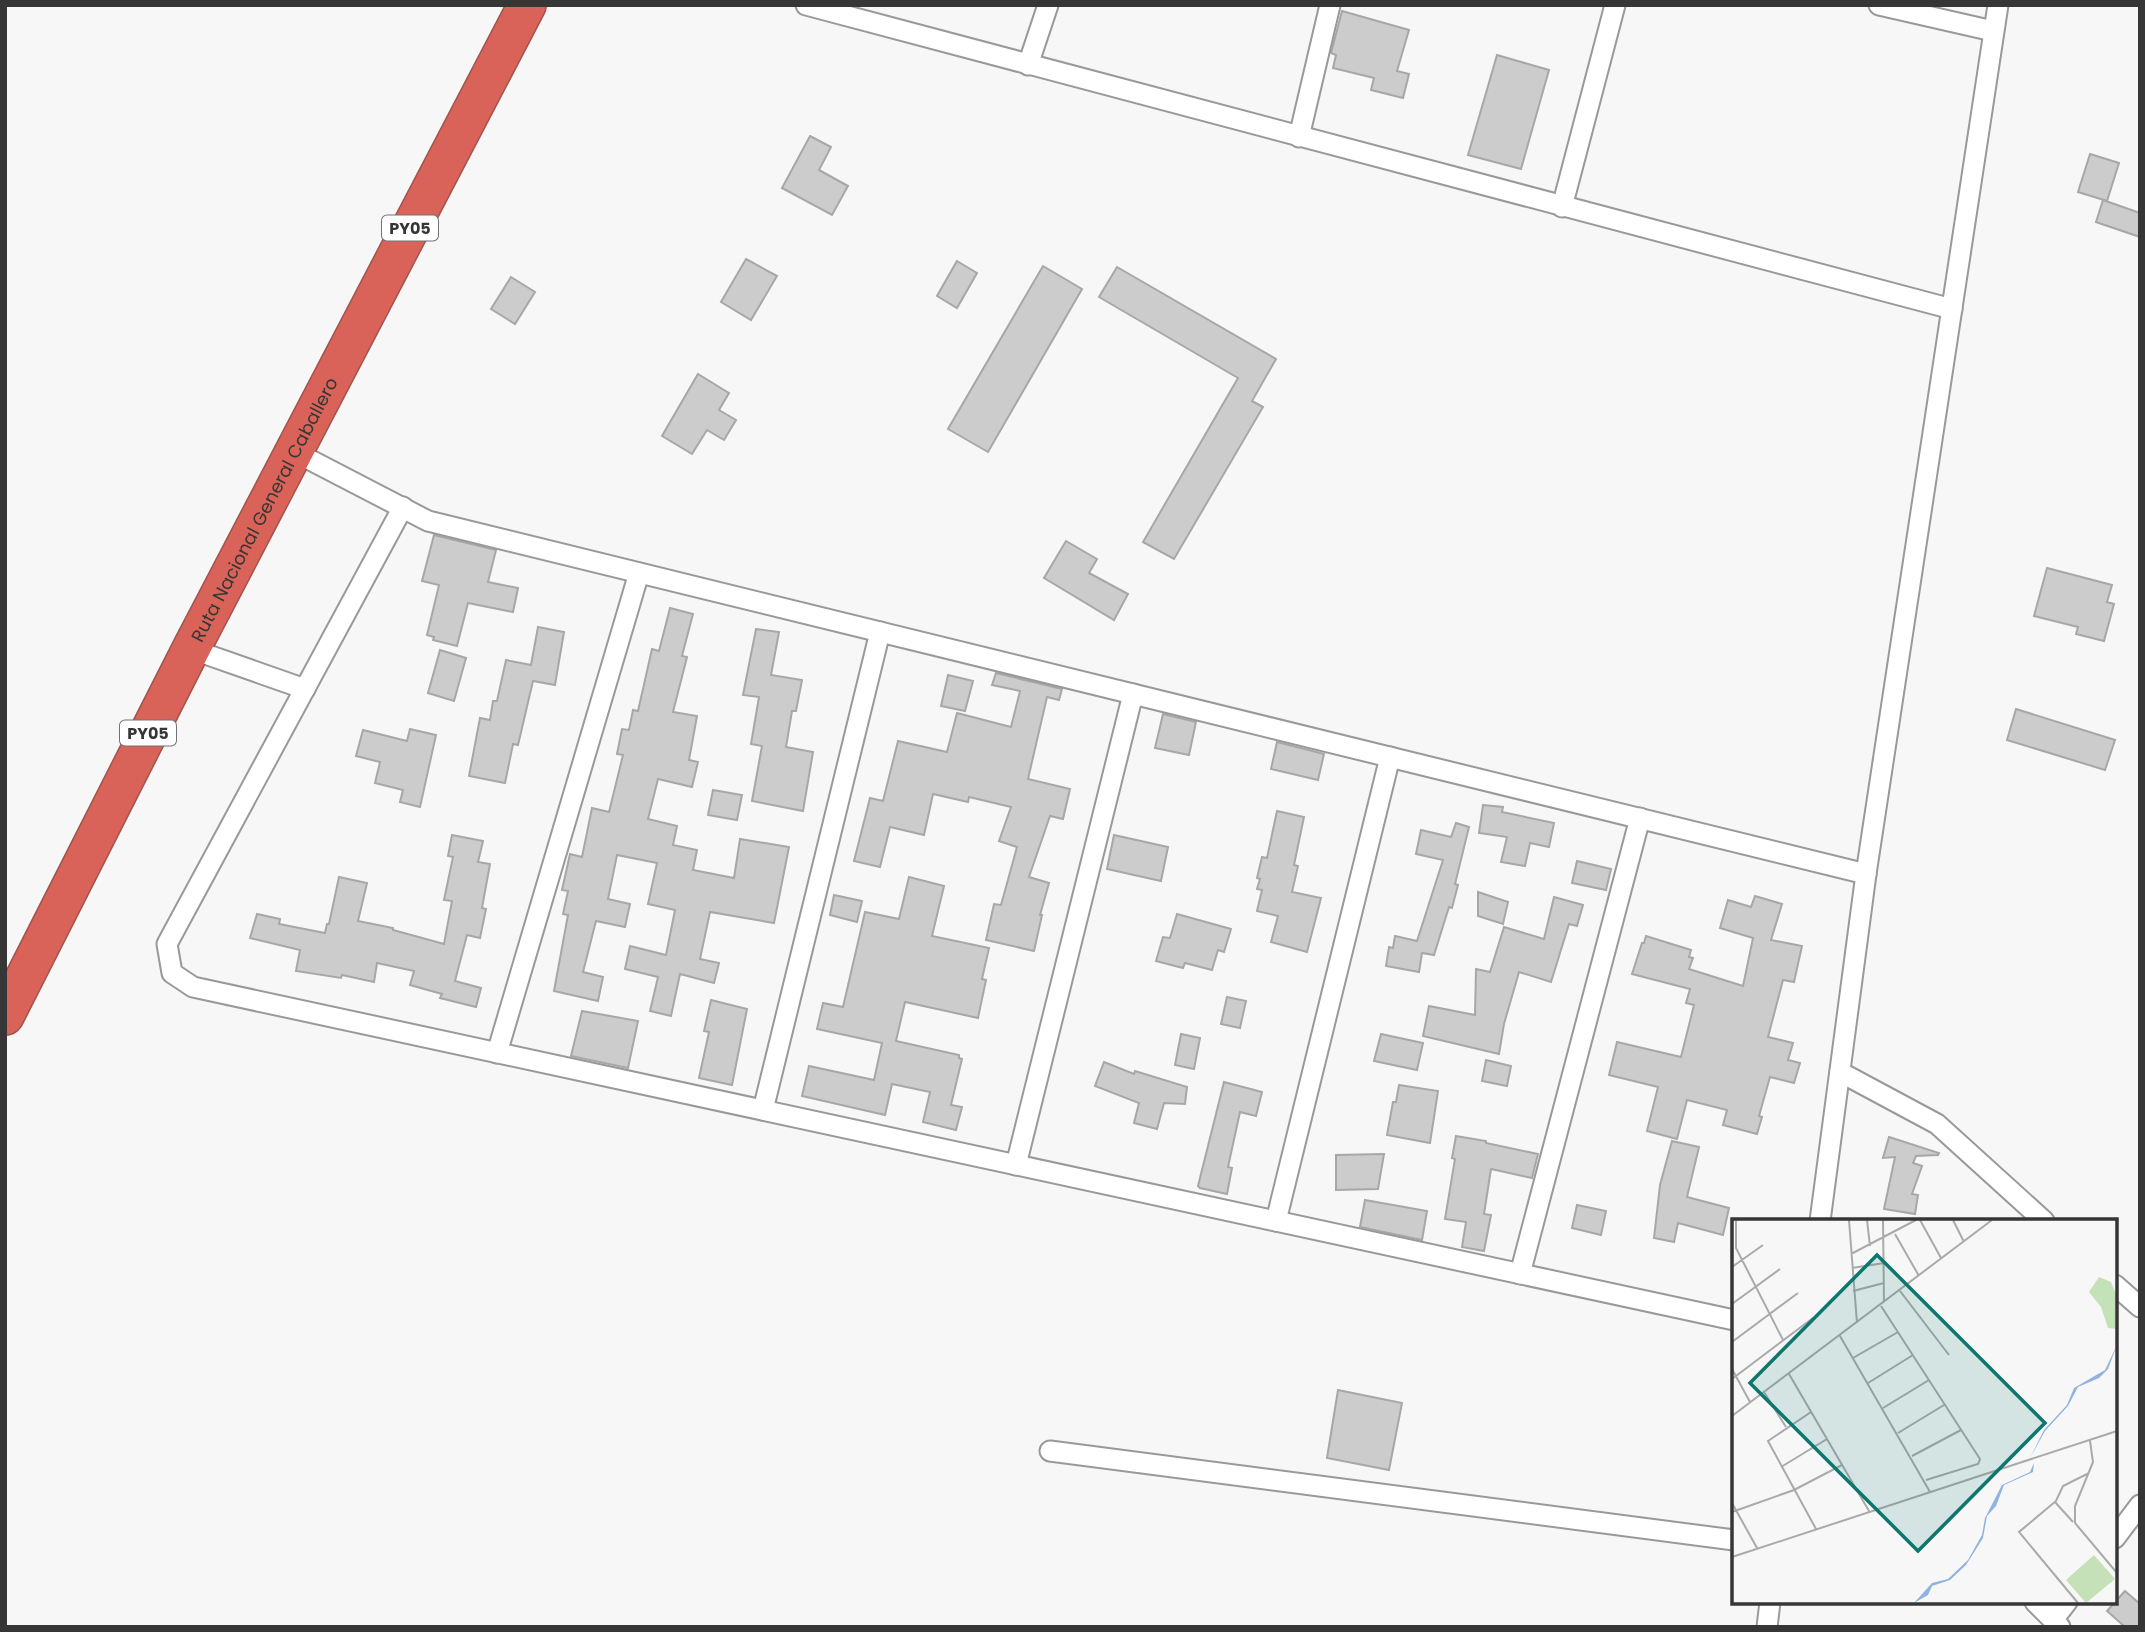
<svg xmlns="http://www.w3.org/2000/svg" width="2145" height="1632" font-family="Poppins,sans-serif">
<rect width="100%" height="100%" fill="#f7f7f8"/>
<!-- building -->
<g fill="#cdcccd" stroke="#a8a7a7" stroke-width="2">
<path d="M 1342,11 L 1409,30 L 1397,71 L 1409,74 L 1403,98 L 1371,90 L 1374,78 L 1333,68 L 1336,55 L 1331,53 Z"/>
<path d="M 1497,55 L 1549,70 L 1521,169 L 1468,155 Z"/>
<path d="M 810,136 L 831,147 L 819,170 L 848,186 L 832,215 L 782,188 Z"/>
<path d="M 2090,154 L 2119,163 L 2107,201 L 2078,192 Z"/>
<path d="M 2103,200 L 2140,213 L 2140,237 L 2096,222 Z"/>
<path d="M 746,259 L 777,276 L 751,320 L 721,302 Z"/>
<path d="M 957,261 L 977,273 L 957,308 L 937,296 Z"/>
<path d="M 1043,266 L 1082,289 L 988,452 L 948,429 Z"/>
<path d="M 1117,267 L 1276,359 L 1252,401 L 1263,407 L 1174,559 L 1143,542 L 1238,378 L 1099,297 Z"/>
<path d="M 511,277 L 535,292 L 515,324 L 491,309 Z"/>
<path d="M 698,374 L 729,393 L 719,410 L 736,420 L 724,440 L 707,430 L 692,454 L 662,436 Z"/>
<path d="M 434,535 L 496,550 L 488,582 L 518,588 L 513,612 L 468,603 L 457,646 L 433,640 L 434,637 L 427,635 L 439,585 L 422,581 Z"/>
<path d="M 1066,541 L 1097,559 L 1089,573 L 1128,594 L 1114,620 L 1044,578 Z"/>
<path d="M 2047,568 L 2112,585 L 2107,602 L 2114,604 L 2104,641 L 2076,634 L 2078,627 L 2034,616 Z"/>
<path d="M 670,608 L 693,614 L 682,656 L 687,657 L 673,712 L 697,716 L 689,760 L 698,762 L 692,787 L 658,779 L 648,819 L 677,826 L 673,845 L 697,850 L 693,870 L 734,878 L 740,839 L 789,847 L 774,923 L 710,912 L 700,959 L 719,963 L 714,983 L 680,974 L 671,1016 L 650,1011 L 658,977 L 625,969 L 630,946 L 666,955 L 675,910 L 648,904 L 657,863 L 617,855 L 608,899 L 630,904 L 625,927 L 596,921 L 583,972 L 603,977 L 598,1001 L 554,991 L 568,915 L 563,914 L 568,891 L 562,890 L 570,854 L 582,857 L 592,808 L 609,812 L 623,755 L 617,754 L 622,729 L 629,730 L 633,710 L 638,711 L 652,649 L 659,651 Z"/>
<path d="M 538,627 L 564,632 L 555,685 L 533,681 L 518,745 L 513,744 L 505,783 L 469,776 L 480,718 L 490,720 L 493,701 L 497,701 L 506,660 L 531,665 Z"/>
<path d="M 756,629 L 779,632 L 771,675 L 802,680 L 796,711 L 792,711 L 786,747 L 813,752 L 803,811 L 752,801 L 762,746 L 751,744 L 759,697 L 743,695 Z"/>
<path d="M 440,650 L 466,658 L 454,701 L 428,693 Z"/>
<path d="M 996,673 L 1062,689 L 1059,700 L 1047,697 L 1028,779 L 1070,789 L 1063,819 L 1050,816 L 1029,877 L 1049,883 L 1040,915 L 1042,915 L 1034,951 L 986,940 L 994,904 L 1001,905 L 1017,847 L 999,841 L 1011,807 L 969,797 L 968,802 L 933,794 L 924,835 L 890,827 L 880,867 L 854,861 L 870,798 L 883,801 L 898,741 L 947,752 L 957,713 L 1011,727 L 1020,691 L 992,685 Z"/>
<path d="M 948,675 L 973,681 L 965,711 L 941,706 Z"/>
<path d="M 2016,709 L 2115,740 L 2105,770 L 2007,740 Z"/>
<path d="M 1163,714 L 1196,722 L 1189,755 L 1155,748 Z"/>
<path d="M 410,729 L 436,735 L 420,807 L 400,802 L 403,790 L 375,783 L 380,762 L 356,756 L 363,730 L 407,741 Z"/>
<path d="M 1277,742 L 1324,754 L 1318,780 L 1271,769 Z"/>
<path d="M 713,790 L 742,795 L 737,820 L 708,815 Z"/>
<path d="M 1483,805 L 1503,807 L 1502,812 L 1554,823 L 1549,847 L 1530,843 L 1525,866 L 1501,862 L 1507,837 L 1479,833 Z"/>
<path d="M 1277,811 L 1304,817 L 1294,865 L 1298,866 L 1292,892 L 1321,898 L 1307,952 L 1271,942 L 1278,916 L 1257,911 L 1262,890 L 1257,889 L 1260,879 L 1257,878 L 1262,857 L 1267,858 Z"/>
<path d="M 1456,823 L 1469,827 L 1455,884 L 1458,885 L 1452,908 L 1449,907 L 1434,955 L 1422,953 L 1419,972 L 1386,966 L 1389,947 L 1393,948 L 1395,936 L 1417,941 L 1443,860 L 1416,854 L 1421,830 L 1451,837 Z"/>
<path d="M 452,835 L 483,841 L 478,862 L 490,864 L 482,908 L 486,909 L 480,938 L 467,935 L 455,981 L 481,988 L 476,1007 L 440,998 L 442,994 L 410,985 L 414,971 L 377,963 L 374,982 L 342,975 L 341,978 L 296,971 L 300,950 L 250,938 L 257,914 L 280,919 L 279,924 L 325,933 L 327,924 L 329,924 L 339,877 L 367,883 L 358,921 L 393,928 L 393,930 L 444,944 L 452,901 L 444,900 L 453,857 L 448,856 Z"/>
<path d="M 1114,835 L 1168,847 L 1161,881 L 1107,869 Z"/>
<path d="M 1577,861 L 1611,869 L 1606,890 L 1572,883 Z"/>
<path d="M 909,877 L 944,886 L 932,936 L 989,948 L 982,979 L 986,980 L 978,1018 L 905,1002 L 896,1041 L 959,1055 L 959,1058 L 962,1059 L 951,1105 L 962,1107 L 956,1130 L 923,1122 L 930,1092 L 892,1084 L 885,1115 L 802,1096 L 809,1066 L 874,1080 L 882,1043 L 817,1029 L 823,1003 L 843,1007 L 865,912 L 899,919 Z"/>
<path d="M 1478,892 L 1508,902 L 1503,924 L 1478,916 Z"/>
<path d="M 834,895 L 862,901 L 857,922 L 830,915 Z"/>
<path d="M 1755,896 L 1782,904 L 1771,940 L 1802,946 L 1794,982 L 1783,980 L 1768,1037 L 1793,1043 L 1788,1060 L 1800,1063 L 1794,1083 L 1770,1077 L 1759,1116 L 1762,1117 L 1757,1134 L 1723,1125 L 1727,1110 L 1687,1100 L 1677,1139 L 1647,1131 L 1658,1087 L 1609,1075 L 1617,1042 L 1681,1057 L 1694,1005 L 1686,1003 L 1690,989 L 1632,974 L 1642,943 L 1644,943 L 1646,936 L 1691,950 L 1689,957 L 1693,958 L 1689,969 L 1743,986 L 1753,938 L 1720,928 L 1728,900 L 1751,907 Z"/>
<path d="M 1554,897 L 1583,905 L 1577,926 L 1569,924 L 1551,982 L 1519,972 L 1504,1024 L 1499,1054 L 1423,1036 L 1429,1006 L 1475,1015 L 1476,969 L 1490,972 L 1504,927 L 1544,939 Z"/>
<path d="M 1177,914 L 1231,929 L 1224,952 L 1218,950 L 1212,970 L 1185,963 L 1183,968 L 1156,961 L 1163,937 L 1170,938 Z"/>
<path d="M 1227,997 L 1246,1001 L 1240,1028 L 1221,1024 Z"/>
<path d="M 711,1000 L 747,1009 L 732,1085 L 699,1078 L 709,1032 L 704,1031 Z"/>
<path d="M 582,1011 L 638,1021 L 628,1068 L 571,1056 Z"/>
<path d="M 1181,1034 L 1200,1038 L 1194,1069 L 1175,1065 Z"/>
<path d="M 1381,1034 L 1423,1043 L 1417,1070 L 1374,1061 Z"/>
<path d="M 1486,1060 L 1511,1066 L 1507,1086 L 1482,1081 Z"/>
<path d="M 1104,1062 L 1134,1074 L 1135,1071 L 1187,1087 L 1185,1104 L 1164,1103 L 1157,1129 L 1134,1123 L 1139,1103 L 1095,1086 Z"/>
<path d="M 1224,1082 L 1262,1092 L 1256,1116 L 1240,1112 L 1228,1167 L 1232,1168 L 1227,1194 L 1200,1188 L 1198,1186 Z"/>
<path d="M 1399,1085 L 1438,1091 L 1430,1143 L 1387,1135 L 1393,1102 L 1396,1102 Z"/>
<path d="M 1456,1136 L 1486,1141 L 1486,1143 L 1538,1154 L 1532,1178 L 1491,1169 L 1484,1214 L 1491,1215 L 1484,1251 L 1462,1247 L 1466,1222 L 1445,1219 L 1455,1159 L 1452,1158 Z"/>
<path d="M 1889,1137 L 1939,1153 L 1938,1155 L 1916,1156 L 1913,1163 L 1922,1166 L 1912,1194 L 1918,1195 L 1915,1214 L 1884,1209 L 1895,1157 L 1883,1158 Z"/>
<path d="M 1672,1141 L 1699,1147 L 1687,1197 L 1729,1208 L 1723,1235 L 1678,1223 L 1674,1242 L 1654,1238 L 1660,1185 Z"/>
<path d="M 1384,1154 L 1378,1189 L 1336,1190 L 1336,1155 Z"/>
<path d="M 1365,1200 L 1427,1211 L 1422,1240 L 1360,1227 Z"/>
<path d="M 1577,1205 L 1606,1211 L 1601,1235 L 1572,1228 Z"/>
<path d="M 1338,1390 L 1402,1403 L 1389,1470 L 1327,1458 Z"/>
<path d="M 2125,1591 L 2140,1604 L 2140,1627 L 2125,1627 L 2107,1611 Z"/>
</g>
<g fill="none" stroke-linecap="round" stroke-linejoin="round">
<defs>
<g id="street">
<path d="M 806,5 L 1952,309"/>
<path d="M 1879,5 L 1993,31"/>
<path d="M 1028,65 L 1048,5"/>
<path d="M 1299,137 L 1330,5"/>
<path d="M 1562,207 L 1615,5"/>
<path d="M 293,451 L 428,521 L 1866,874"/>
<path d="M 403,507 L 167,944 L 172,973 L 193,987 L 1734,1320"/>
<path d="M 191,649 L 305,689"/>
<path d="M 497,1053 L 639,573"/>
<path d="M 1840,1072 L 1937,1124 L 2044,1221"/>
<path d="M 763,1110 L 880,632"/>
<path d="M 1016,1165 L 1133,694"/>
<path d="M 1276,1221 L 1390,757"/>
<path d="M 1820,1221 L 1866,874 L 1998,5"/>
<path d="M 1520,1274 L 1640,818"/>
<path d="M 2115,1285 L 2140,1307"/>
<path d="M 1050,1451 L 1734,1540"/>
<path d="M 2115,1538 L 2140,1505"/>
<path d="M 2035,1602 L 2060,1627"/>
<path d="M 2053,1620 L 2067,1602"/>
<path d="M 1767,1627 L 1770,1602"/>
</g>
<g id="highway">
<path id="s1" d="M 5,1016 L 191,649 L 527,5"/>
</g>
</defs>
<!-- street casing -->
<use href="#street" stroke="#98999a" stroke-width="23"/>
<!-- highway casing -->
<use href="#highway" stroke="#a1534d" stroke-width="40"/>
<!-- street -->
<use href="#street" stroke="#fff" stroke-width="19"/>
<!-- highway -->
<use href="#highway" stroke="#da6359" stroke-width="37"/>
</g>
<g text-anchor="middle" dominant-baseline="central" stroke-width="6" stroke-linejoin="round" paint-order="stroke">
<!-- shield labels -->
<g fill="#fff" stroke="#727272" stroke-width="2">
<rect x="382" y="215.5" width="56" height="25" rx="5"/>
<rect x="120" y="720.5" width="56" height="25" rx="5"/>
</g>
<g font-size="16" font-weight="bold" fill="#363636">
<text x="410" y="228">PY05</text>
<text x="148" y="733">PY05</text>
</g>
<!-- street labels -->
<g font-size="18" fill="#363636" stroke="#fff">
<text stroke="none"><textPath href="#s1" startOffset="569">Ruta Nacional General Caballero</textPath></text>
</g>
</g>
<!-- overview -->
<g transform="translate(1732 1219)">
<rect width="385" height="385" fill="#f7f7f8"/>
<path d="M 367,58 L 379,63 L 385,77 L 385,110 L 376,109 L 369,88 L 357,73 ZM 362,336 L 383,360 L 354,384 L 334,361 Z" fill="#c5e1b7"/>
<path d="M 385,126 L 376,150 L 367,159 L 346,168 L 336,187 L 313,212 L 298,239 L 312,211 L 335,186 L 342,169 L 373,151 ZM 302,244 L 301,253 L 272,266 L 264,287 L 255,297 L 251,319 L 234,346 L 218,361 L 200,367 L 196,376 L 182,384 L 200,364 L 216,360 L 236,341 L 250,316 L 253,299 L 270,266 L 298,253 Z" fill="#90b3df"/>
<path fill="none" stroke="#aaa" stroke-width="2" d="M 4,1 L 4,29 L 51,121M 117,1 L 125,104M 135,1 L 138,27M 151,1 L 152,83M 188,1 L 209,39M 221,1 L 232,23M 163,15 L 187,57M 119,35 L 184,1M 0,48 L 31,26M 120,49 L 152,44M 121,72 L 152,64M 168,72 L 217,136M 0,85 L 48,50M 149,87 L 248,240 L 246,245 L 194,261M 108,117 L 198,273M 0,123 L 66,74M 121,139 L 166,113M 0,150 L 18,183M 57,155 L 137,292M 0,160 L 81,99M 136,164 L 181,136M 32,173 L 54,208M 151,189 L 197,161M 79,193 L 36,222 L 84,310M 0,197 L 260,1M 166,214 L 212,186M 358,222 L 361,243 L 343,287 L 343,304 L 385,354M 180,237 L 229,211M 49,248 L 95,220M 323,283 L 341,303M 0,284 L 25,329M 0,293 L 62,271 L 110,246M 0,338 L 385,212M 346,384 L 287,313 L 324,282 L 331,267 L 357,254"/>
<path fill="#0f766e" fill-opacity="0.15" stroke="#0f766e" stroke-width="3.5" d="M 145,36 L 313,204 L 186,332 L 18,164 Z"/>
<rect width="385" height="385" fill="none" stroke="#363636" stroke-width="3.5"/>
</g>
<!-- border -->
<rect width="2145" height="1632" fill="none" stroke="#363636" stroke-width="14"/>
</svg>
